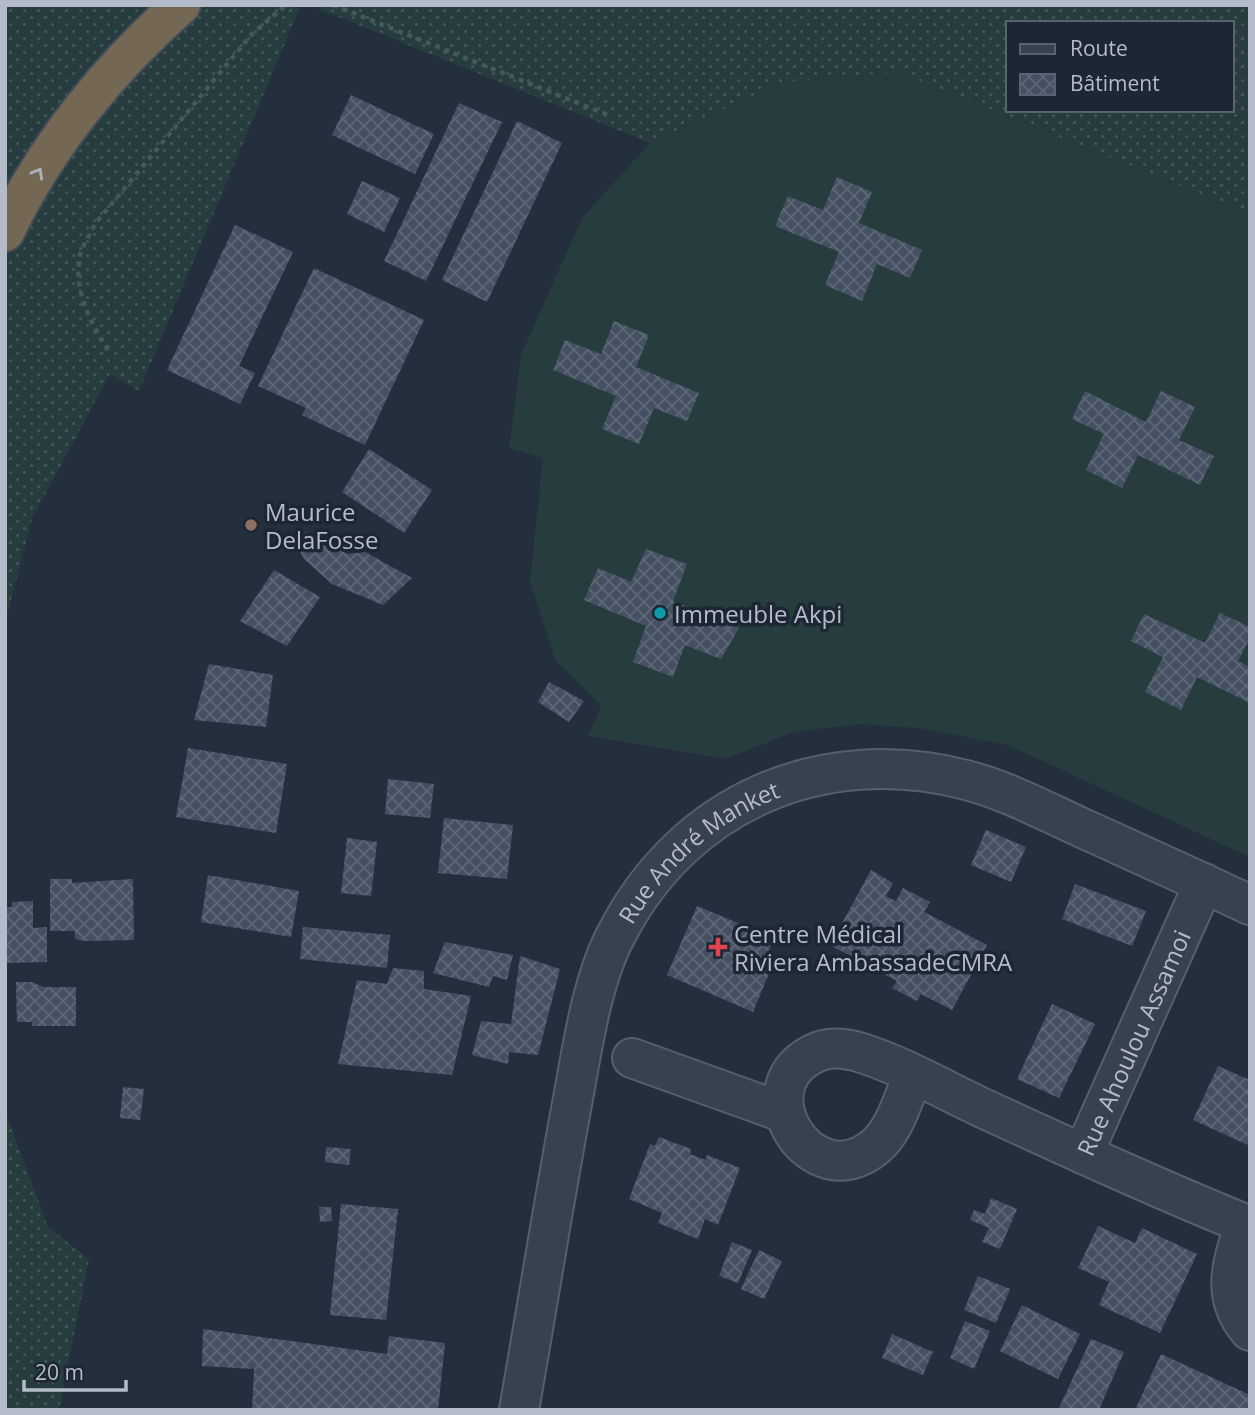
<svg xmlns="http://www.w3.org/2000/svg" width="1255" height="1415" font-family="'Open Sans',sans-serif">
<defs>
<pattern id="grass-dots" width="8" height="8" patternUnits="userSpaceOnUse" patternTransform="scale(1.75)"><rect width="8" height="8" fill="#263c3f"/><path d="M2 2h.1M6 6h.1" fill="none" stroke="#435659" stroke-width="1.8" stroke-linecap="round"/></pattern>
<pattern id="building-cross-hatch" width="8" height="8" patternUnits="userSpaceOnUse" patternTransform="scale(1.75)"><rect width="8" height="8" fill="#455162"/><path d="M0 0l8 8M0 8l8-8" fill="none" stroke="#5d6877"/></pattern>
</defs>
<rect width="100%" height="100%" fill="#242f3e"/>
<!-- grass -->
<g fill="url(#grass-dots)" fill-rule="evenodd">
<path d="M 5,5 L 301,5 L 139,391 L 110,374 L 32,519 L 5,623 Z"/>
<path d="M 309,5 L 1250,5 L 1250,214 L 898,73 L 783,82 L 650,143 ZM 1008,23 L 1232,23 L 1232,110 L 1008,110 Z"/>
<path d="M 5,1111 L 48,1227 L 89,1259 L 59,1410 L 5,1410 Z"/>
</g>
<!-- garden -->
<path fill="#263c3f" d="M 898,72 L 1250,214 L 1250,857 L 1008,745 L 919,728 L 859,724 L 794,732 L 725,759 L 588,736 L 601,706 L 555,660 L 530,581 L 543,458 L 509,448 L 521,355 L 582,218 L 650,143 L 783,82 Z"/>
<!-- building -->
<g fill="url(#building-cross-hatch)">
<path d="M 351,95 L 434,134 L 415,174 L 332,135 Z"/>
<path d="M 459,103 L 502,122 L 426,281 L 384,261 Z"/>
<path d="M 517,121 L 562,143 L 487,302 L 442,280 Z"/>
<path d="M 837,177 L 872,192 L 859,223 L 922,250 L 910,278 L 877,264 L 862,301 L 825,285 L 839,252 L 775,226 L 788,196 L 823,210 Z"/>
<path d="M 362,181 L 400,198 L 384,232 L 347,214 Z"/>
<path d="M 235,225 L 293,252 L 239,366 L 255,373 L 240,404 L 167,370 Z"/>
<path d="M 314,268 L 424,320 L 365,445 L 302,415 L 306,408 L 258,386 Z"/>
<path d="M 614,321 L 649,335 L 636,367 L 699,393 L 687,421 L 654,408 L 639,444 L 602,429 L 616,396 L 553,370 L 565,340 L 601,354 Z"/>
<path d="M 1085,391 L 1146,422 L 1161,391 L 1195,407 L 1179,440 L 1214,456 L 1200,485 L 1138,455 L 1122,488 L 1086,470 L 1104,434 L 1072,419 Z"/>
<path d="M 369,449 L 432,490 L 404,533 L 342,492 Z"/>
<path d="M 306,532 L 348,554 L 365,552 L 412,578 L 383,605 L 332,584 L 304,559 L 293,539 Z"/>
<path d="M 646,549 L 687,564 L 673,601 L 739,628 L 721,659 L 685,645 L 673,677 L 633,662 L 646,626 L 584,600 L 598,568 L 631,582 Z"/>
<path d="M 274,570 L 320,597 L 287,646 L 240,621 Z"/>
<path d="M 1220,613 L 1250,627 L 1250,638 L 1238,661 L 1250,667 L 1250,703 L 1197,677 L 1181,710 L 1145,692 L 1163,657 L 1131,641 L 1144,614 L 1205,643 Z"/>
<path d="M 209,664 L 273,675 L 266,727 L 194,720 Z"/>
<path d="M 549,682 L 584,701 L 569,722 L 538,702 Z"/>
<path d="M 188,748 L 287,764 L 276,833 L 176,817 Z"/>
<path d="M 388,779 L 434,784 L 430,818 L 385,814 Z"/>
<path d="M 444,818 L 513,825 L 507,879 L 438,873 Z"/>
<path d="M 986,830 L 1026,847 L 1011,882 L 971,865 Z"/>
<path d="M 347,838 L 377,842 L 371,896 L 341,893 Z"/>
<path d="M 871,870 L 893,883 L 886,896 L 896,901 L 903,888 L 930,902 L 924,912 L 987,945 L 952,1010 L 921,994 L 917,1001 L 892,988 L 897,981 L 830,945 Z"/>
<path d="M 208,875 L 299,891 L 291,937 L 201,922 Z"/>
<path d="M 50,879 L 72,879 L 72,883 L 133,879 L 134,940 L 85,941 L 75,939 L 75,931 L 50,931 Z"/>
<path d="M 1075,884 L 1146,911 L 1132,946 L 1062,919 Z"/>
<path d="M 33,901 L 33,928 L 47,927 L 47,962 L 5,963 L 5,907 L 12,907 L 12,902 Z"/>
<path d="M 697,906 L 774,938 L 762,967 L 770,971 L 753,1012 L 667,975 Z"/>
<path d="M 303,927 L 390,935 L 387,968 L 300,959 Z"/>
<path d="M 445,942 L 513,955 L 507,980 L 493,976 L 489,987 L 433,973 Z"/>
<path d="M 520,956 L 560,969 L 538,1055 L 509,1052 L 508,1064 L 472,1055 L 481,1021 L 511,1024 Z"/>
<path d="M 393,968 L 424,971 L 424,989 L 471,996 L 452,1075 L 338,1064 L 357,980 L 387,984 Z"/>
<path d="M 16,982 L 32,982 L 43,987 L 76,987 L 76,1026 L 32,1026 L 32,1022 L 17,1022 Z"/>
<path d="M 1052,1004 L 1095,1024 L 1059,1098 L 1017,1079 Z"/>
<path d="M 1218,1066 L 1250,1080 L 1250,1146 L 1193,1120 Z"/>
<path d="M 123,1087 L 144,1089 L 140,1120 L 120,1118 Z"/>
<path d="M 659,1137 L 691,1149 L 690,1154 L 705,1160 L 707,1155 L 740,1168 L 718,1225 L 705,1219 L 698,1239 L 658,1223 L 662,1213 L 629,1199 L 650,1144 L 655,1146 Z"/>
<path d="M 326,1147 L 351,1149 L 349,1165 L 325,1162 Z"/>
<path d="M 991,1198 L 1017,1209 L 1000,1249 L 982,1242 L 989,1228 L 970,1220 L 974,1210 L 985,1214 Z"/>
<path d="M 341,1204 L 398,1209 L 386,1320 L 330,1315 Z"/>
<path d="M 319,1207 L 331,1207 L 332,1221 L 320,1222 Z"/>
<path d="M 1098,1226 L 1135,1243 L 1142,1228 L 1197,1254 L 1160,1333 L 1099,1305 L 1109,1282 L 1078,1268 Z"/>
<path d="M 732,1242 L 752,1250 L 738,1283 L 719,1276 Z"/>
<path d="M 759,1250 L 782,1261 L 764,1299 L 741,1289 Z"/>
<path d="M 978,1276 L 1010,1289 L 996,1323 L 964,1310 Z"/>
<path d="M 1022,1305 L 1080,1334 L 1058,1379 L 1000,1351 Z"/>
<path d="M 965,1321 L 990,1331 L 974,1369 L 950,1358 Z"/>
<path d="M 203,1329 L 387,1354 L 389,1336 L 445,1343 L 438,1410 L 252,1410 L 254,1369 L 202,1366 Z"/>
<path d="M 892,1334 L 933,1352 L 923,1375 L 882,1358 Z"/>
<path d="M 1091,1339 L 1124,1352 L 1099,1410 L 1058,1410 Z"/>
<path d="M 1161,1354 L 1250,1395 L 1250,1410 L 1135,1410 Z"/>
</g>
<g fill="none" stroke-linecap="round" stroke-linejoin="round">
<defs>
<g id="street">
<path d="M 632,1058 L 785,1113"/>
<path d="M 913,1076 C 903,1098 895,1130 876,1146 C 811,1202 738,1082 820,1051 C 834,1046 849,1049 862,1053 C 905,1067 946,1091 987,1110 C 1074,1150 1161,1190 1250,1226"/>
<path id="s1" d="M 1083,1154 L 1204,883"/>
<path d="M 1245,1224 C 1232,1263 1220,1297 1250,1331"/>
<path id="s2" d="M 519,1410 C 537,1308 553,1206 572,1104 C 582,1051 591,981 617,933 C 685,802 822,743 966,780 C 1005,790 1041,809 1078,826 C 1135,852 1193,878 1250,905"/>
</g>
<path id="highway" d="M 5,232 C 46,146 109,68 181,5"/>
</defs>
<!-- street casing -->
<use href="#street" stroke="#565f6c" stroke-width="42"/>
<!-- highway casing -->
<use href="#highway" stroke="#434c59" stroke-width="42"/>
<!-- path -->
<g stroke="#44595c" stroke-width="4.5" stroke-dasharray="5 5" stroke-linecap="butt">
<path d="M 333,5 L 608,115"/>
<path d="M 108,350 C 90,322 73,290 80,255 C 83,245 90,234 95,224 L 252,34 L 286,5"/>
</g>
<!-- street -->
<use href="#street" stroke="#38414e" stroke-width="38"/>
<!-- highway -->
<use href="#highway" stroke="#746855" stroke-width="38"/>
</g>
<!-- one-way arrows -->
<defs><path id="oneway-chevron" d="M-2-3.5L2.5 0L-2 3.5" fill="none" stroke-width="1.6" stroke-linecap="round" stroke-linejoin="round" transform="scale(1.75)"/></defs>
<use stroke="#aeb4bd" href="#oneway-chevron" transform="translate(38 173) rotate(-60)"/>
<!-- markers -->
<circle fill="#8d6e63" stroke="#1d2633" stroke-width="2.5" cx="251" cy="525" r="7"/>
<circle fill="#0f9aa8" stroke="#1d2633" stroke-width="2.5" cx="660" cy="613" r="7"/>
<path fill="#e0444e" stroke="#1d2633" stroke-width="2.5" d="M714.5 936.5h7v7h7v7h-7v7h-7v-7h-7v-7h7z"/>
<g text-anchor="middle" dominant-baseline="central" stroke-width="7" stroke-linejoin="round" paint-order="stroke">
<!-- poi labels -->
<g font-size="24" fill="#b4bcc9" stroke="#1d2633" text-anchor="start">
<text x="265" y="511">Maurice<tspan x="265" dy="28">DelaFosse</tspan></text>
<text x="674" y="613">Immeuble Akpi</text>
<text x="734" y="933">Centre Médical<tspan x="734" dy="28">Riviera AmbassadeCMRA</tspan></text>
</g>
<!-- street labels -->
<g font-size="24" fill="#b4bcc9" stroke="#1d2633">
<text stroke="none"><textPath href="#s2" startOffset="606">Rue André Manket</textPath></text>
<text stroke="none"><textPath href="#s1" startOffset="122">Rue Ahoulou Assamoi</textPath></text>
</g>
</g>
<!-- border -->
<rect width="1255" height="1415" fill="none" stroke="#b4bcc9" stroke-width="14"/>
<!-- legend -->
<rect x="1006" y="21" width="228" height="91" fill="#1d2633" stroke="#59626f" stroke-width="2"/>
<rect x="1020" y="44" width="35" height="10" fill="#38414e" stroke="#59626f" stroke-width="2"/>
<text x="1070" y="56" font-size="21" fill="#b4bcc9">Route</text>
<rect x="1020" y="74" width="35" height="21" fill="url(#building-cross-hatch)" stroke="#59626f" stroke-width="2"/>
<text x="1070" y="91" font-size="21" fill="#b4bcc9">Bâtiment</text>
<!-- scale -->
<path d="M24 1380v10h102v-10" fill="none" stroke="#b4bcc9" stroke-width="3.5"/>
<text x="35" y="1380" font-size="21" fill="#b4bcc9" stroke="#1d2633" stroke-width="5" paint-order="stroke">20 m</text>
</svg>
